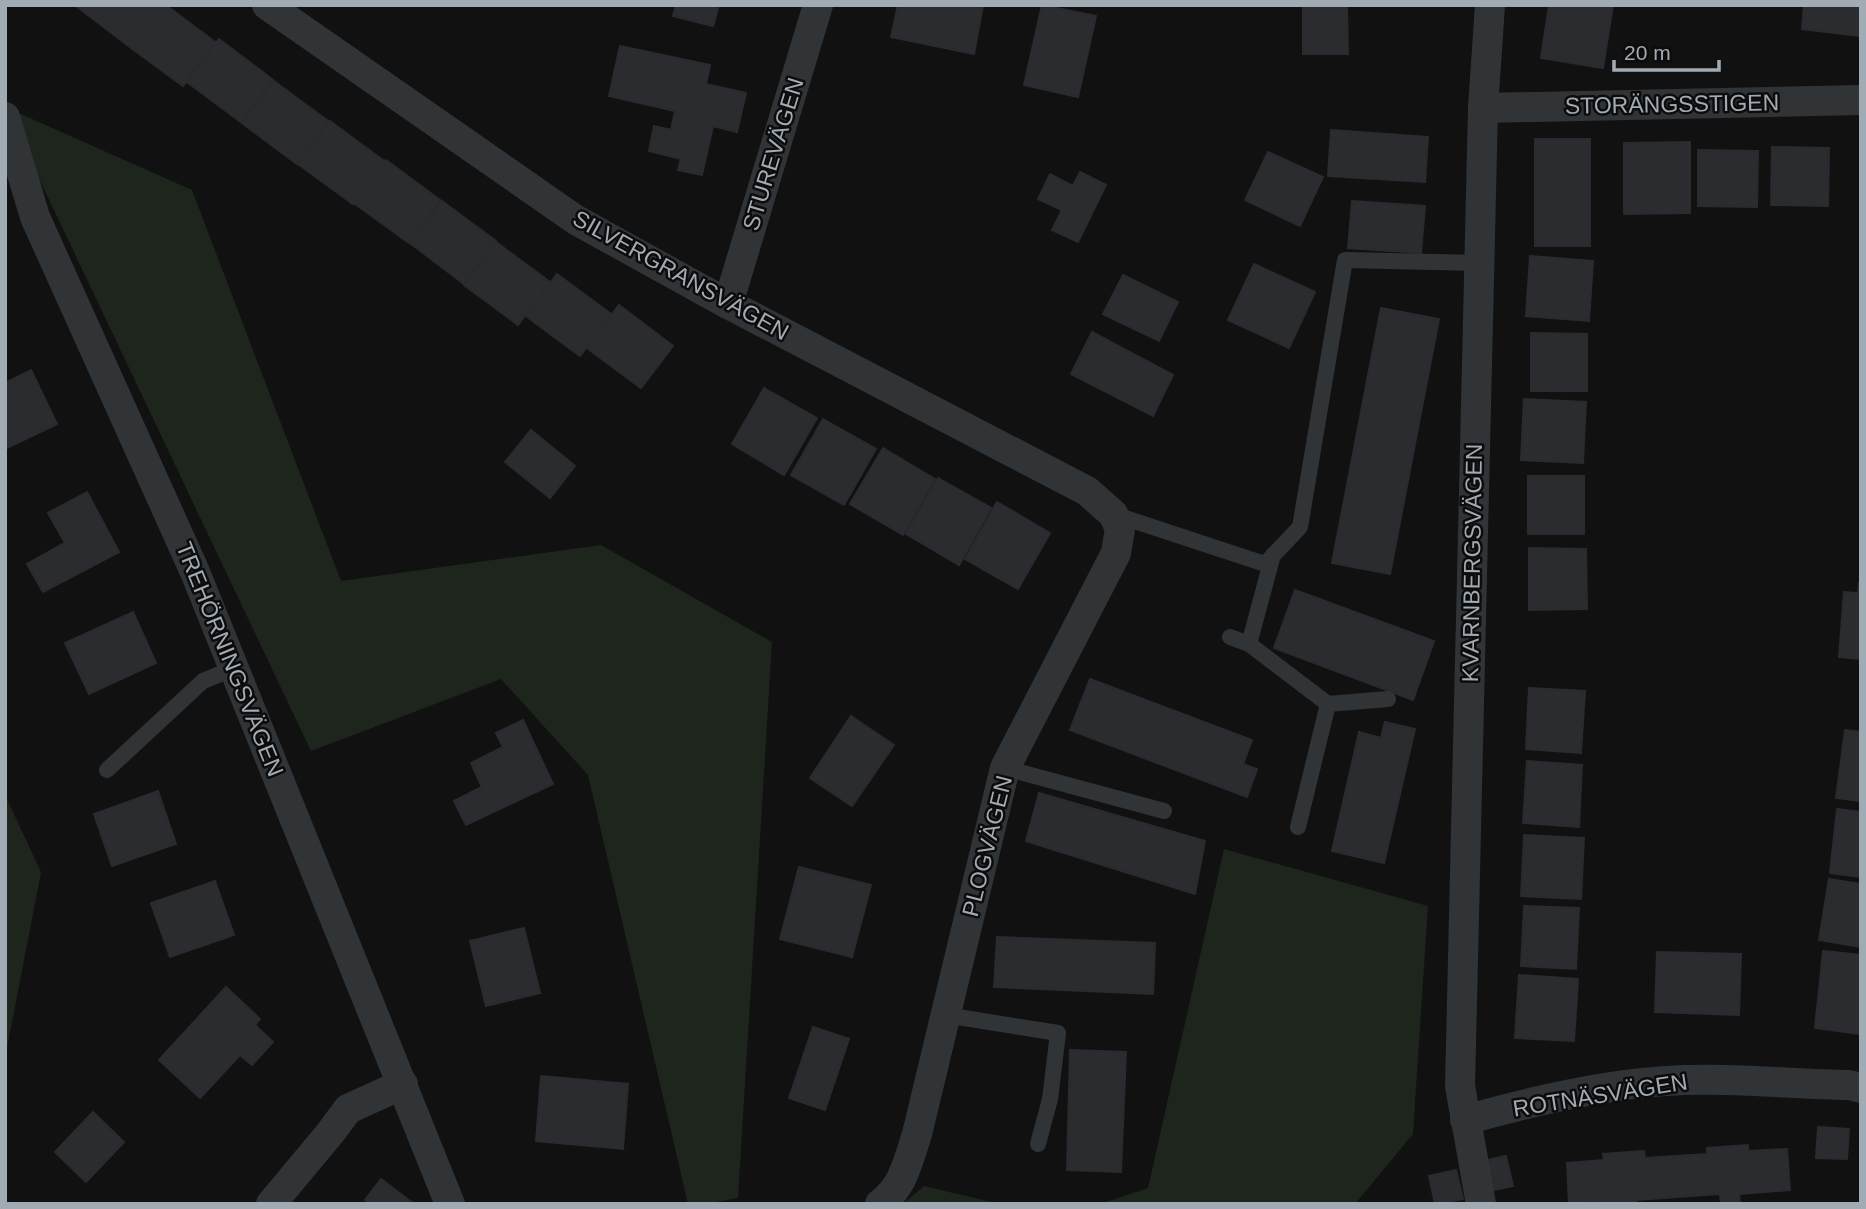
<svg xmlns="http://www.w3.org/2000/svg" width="1866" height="1209" font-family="Helvetica,sans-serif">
<rect width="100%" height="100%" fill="#111112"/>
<!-- green -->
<g fill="#1d251d">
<path d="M 5,107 L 192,190 L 341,581 L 601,545 L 772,642 L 738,1198 L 704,1204 L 688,1204 L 588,775 L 501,679 L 311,751 Z"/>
<path d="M 5,795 L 41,872 L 5,1059 Z"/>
<path d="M 1224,849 L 1428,906 L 1413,1134 L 1355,1204 L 1100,1204 L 1148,1188 Z"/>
<path d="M 924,1186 L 1000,1204 L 903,1204 Z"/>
</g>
<!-- building -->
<g fill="#2b2c2f" stroke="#2a2b2e" stroke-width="2">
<path d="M 75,5 L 166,5 L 167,6 L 134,50 Z"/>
<path d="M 676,5 L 719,5 L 713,26 L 673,16 Z"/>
<path d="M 898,5 L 983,5 L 974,54 L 891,37 Z"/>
<path d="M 1042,5 L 1096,16 L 1078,97 L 1024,85 Z"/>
<path d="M 1303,5 L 1347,5 L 1348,54 L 1303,54 Z"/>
<path d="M 1549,5 L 1613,5 L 1603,68 L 1541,58 Z"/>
<path d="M 1804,5 L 1861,5 L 1861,36 L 1802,29 Z"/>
<path d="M 167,6 L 215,42 L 183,86 L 134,50 Z"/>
<path d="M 219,39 L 273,80 L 241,122 L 187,82 Z"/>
<path d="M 620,46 L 710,65 L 706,84 L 746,93 L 737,132 L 713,126 L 702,175 L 678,170 L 681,159 L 649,151 L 654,126 L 671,130 L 675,111 L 609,96 Z"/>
<path d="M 274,81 L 328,121 L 297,164 L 242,123 Z"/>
<path d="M 330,121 L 384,161 L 353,204 L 298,164 Z"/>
<path d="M 1331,130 L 1428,137 L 1425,182 L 1328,176 Z"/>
<rect x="1535" y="139" width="55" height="107"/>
<path d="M 1690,142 L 1690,213 L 1624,214 L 1624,143 Z"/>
<path d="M 1772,147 L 1829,148 L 1828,206 L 1771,205 Z"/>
<path d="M 1698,150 L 1758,151 L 1757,207 L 1698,206 Z"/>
<path d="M 1268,152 L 1323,177 L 1300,226 L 1245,200 Z"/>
<path d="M 386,160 L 440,200 L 409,243 L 354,203 Z"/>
<path d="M 1080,172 L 1106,185 L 1078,242 L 1052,230 L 1062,210 L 1038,199 L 1050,174 L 1073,186 Z"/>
<path d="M 442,201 L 496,241 L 464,284 L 410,243 Z"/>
<path d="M 1352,201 L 1425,206 L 1421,253 L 1348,248 Z"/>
<path d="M 496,242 L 550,282 L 518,325 L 464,285 Z"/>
<path d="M 1530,256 L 1593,261 L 1589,321 L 1526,316 Z"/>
<path d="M 1254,264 L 1315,292 L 1289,348 L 1228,320 Z"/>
<path d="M 557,274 L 611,314 L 580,356 L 526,316 Z"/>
<path d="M 1123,275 L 1178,302 L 1159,341 L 1103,314 Z"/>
<path d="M 619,305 L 673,346 L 641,388 L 587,348 Z"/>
<path d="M 1381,308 L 1439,319 L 1390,574 L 1332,563 Z"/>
<path d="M 1092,332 L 1173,375 L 1153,416 L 1071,374 Z"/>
<path d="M 1531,333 L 1587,334 L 1587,391 L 1531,391 Z"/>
<path d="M 31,370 L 57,424 L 5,449 L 5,383 Z"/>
<path d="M 764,388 L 817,418 L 784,475 L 732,444 Z"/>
<path d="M 1524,399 L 1586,402 L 1583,463 L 1521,460 Z"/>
<path d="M 823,419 L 876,449 L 844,505 L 791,475 Z"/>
<path d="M 531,430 L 575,466 L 550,498 L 505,462 Z"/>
<path d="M 883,448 L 935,479 L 903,535 L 850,504 Z"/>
<rect x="1528" y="476" width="56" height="58"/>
<path d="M 938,478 L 991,508 L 959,565 L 906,534 Z"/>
<path d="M 87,492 L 119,552 L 43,592 L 27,564 L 65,543 L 48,513 Z"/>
<path d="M 997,502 L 1050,533 L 1018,589 L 965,559 Z"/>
<path d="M 1529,548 L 1586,549 L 1587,609 L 1529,610 Z"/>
<path d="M 1859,583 L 1861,583 L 1861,659 L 1839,657 L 1844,592 L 1858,593 Z"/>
<path d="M 1295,590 L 1434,641 L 1413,700 L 1274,648 Z"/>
<path d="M 133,612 L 156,663 L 89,694 L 65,643 Z"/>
<path d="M 1090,679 L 1252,740 L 1243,764 L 1257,769 L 1247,797 L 1070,730 Z"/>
<path d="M 1529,688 L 1585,691 L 1581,753 L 1526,749 Z"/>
<path d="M 851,716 L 894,745 L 852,806 L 810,778 Z"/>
<path d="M 523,720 L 553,784 L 466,825 L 454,801 L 482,787 L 471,763 L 503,747 L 496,733 Z"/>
<path d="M 1385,722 L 1415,729 L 1384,863 L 1332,851 L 1359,732 L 1381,738 Z"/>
<path d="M 1845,730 L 1861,732 L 1861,801 L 1836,798 Z"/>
<path d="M 1527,761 L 1582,765 L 1579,827 L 1523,823 Z"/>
<path d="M 158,791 L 176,844 L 112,866 L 94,814 Z"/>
<path d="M 1039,793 L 1205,841 L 1195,894 L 1026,841 Z"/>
<path d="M 1837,809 L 1861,812 L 1861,877 L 1830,873 Z"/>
<path d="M 1524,835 L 1584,838 L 1581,899 L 1521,896 Z"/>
<path d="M 799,867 L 871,885 L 852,957 L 780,939 Z"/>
<path d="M 1829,879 L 1861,884 L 1861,947 L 1819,940 Z"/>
<path d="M 215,881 L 234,935 L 170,957 L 151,903 Z"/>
<path d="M 1524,906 L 1579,908 L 1576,969 L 1521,966 Z"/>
<path d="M 524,928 L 540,993 L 486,1006 L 470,941 Z"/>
<path d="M 997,937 L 1155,943 L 1153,994 L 994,987 Z"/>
<path d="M 1823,951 L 1861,955 L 1861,1034 L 1815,1028 Z"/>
<path d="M 1657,952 L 1741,954 L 1739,1015 L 1655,1012 Z"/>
<path d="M 1519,975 L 1578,979 L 1574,1041 L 1515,1038 Z"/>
<path d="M 226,987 L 260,1019 L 255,1025 L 273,1042 L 252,1065 L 240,1055 L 200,1098 L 159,1060 Z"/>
<path d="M 813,1027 L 849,1039 L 825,1110 L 789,1098 Z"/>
<path d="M 1070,1050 L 1126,1052 L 1121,1172 L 1067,1170 Z"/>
<path d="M 541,1076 L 628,1084 L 623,1149 L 536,1141 Z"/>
<path d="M 93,1112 L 124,1142 L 86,1182 L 55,1152 Z"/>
<path d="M 1818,1127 L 1849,1129 L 1847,1159 L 1816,1158 Z"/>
<path d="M 1748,1145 L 1748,1151 L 1787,1149 L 1790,1190 L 1739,1194 L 1740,1204 L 1721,1204 L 1720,1194 L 1636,1200 L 1636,1204 L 1617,1204 L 1617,1201 L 1569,1204 L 1567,1163 L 1604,1160 L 1603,1154 L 1644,1151 L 1645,1158 L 1707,1154 L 1707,1148 Z"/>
<path d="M 1506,1156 L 1513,1186 L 1485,1192 L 1479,1162 Z"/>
<path d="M 1456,1170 L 1463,1199 L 1435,1204 L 1429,1176 Z"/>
<path d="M 381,1179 L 414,1204 L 370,1204 L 365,1200 Z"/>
</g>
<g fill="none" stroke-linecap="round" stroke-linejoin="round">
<!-- service -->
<g stroke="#313437" stroke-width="16">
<path d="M 1113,514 L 1265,564 L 1300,527 L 1345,260 L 1479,263"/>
<path d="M 1230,637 L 1249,644 L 1328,704 L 1388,699"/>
<path d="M 1249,644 L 1273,555"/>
<path d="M 1005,768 L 1164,811"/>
<path d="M 107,770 L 203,681 L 235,668"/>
<path d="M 1298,827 L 1328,704"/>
<path d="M 945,1015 L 1058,1033 L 1050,1099 L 1038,1144"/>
</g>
<!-- minor -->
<g stroke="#313437" stroke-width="30">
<path d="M 267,5 L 576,220 L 728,304 L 1087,491 L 1113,514 L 1120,529 L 1116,553 L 1005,768 L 917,1134 C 908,1161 904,1186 880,1204"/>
<path d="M 1483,108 L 1861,100"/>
<path d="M 5,117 L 35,217 L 195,572 L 450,1204"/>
<path d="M 728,304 L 818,5"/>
<path d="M 1465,1120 C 1529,1102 1600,1085 1666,1081 C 1727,1077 1788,1084 1849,1085 L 1861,1088"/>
<path d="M 271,1204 L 331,1132 L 348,1109 L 403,1084"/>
<path d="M 1481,1204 L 1460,1086 L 1483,108 L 1490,5"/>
</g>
</g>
<g text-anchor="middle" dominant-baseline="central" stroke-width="5" stroke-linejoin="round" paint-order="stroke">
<!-- street labels -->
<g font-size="23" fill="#a1abb4" stroke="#0c0c0d">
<text transform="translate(1672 104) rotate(-1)">STORÄNGSSTIGEN</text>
<text transform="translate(773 154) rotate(-73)">STUREVÄGEN</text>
<text transform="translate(681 275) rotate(29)">SILVERGRANSVÄGEN</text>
<text transform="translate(1472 563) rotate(-89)">KVARNBERGSVÄGEN</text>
<text transform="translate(230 659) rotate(68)">TREHÖRNINGSVÄGEN</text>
<text transform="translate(987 846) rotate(-76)">PLOGVÄGEN</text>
<text transform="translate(1600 1095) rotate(-9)">ROTNÄSVÄGEN</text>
</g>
</g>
<!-- border -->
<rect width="1866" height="1209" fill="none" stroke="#a1abb4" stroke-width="14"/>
<!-- scale -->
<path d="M1614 60v10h105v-10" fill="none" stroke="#a1abb4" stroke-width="3.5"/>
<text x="1624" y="60" font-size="21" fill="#a1abb4" stroke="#0c0c0d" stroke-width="5" paint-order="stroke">20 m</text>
</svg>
